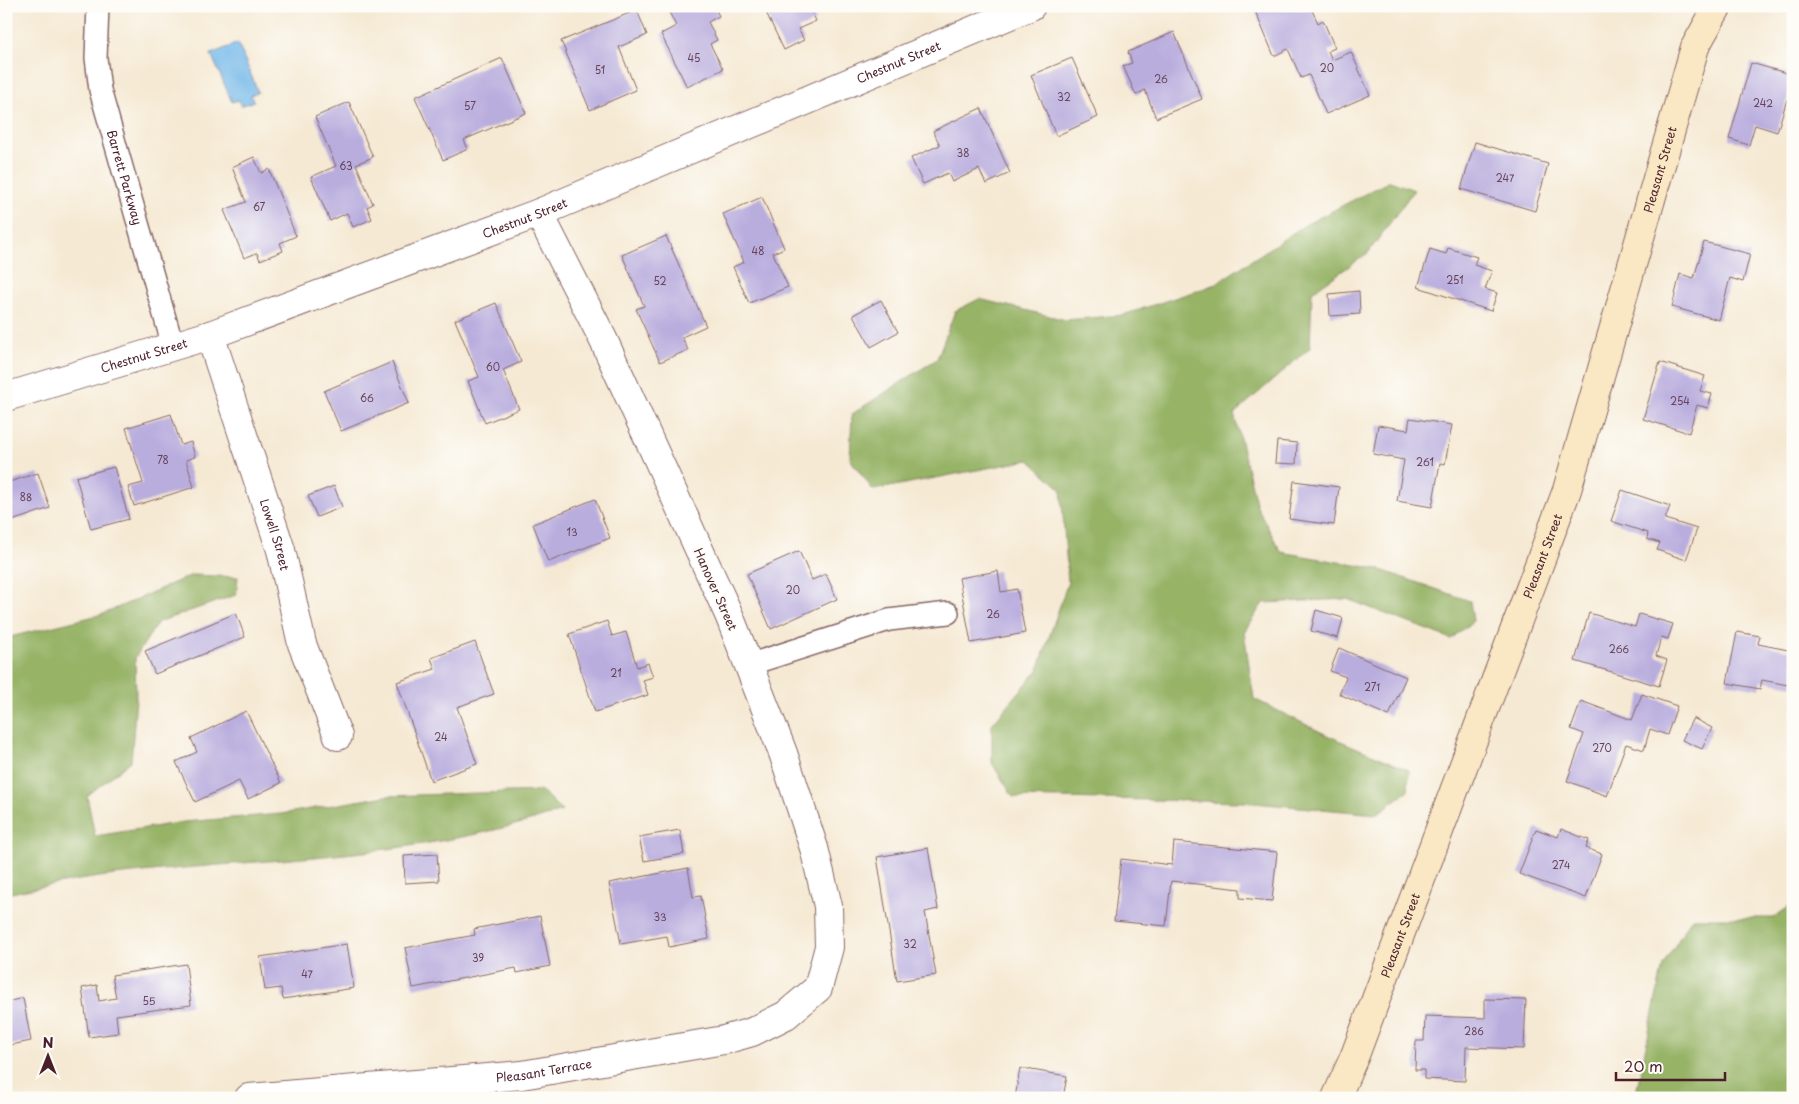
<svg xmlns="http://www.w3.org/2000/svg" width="1799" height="1104" font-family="'Playpen Sans',sans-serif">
<rect width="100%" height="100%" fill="#fdfcf7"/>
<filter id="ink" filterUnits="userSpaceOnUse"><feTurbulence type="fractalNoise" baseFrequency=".02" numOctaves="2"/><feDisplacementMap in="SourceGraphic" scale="10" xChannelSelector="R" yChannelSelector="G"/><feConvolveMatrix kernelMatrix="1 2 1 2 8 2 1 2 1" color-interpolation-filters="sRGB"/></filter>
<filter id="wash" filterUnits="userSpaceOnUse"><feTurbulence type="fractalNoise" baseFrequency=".0096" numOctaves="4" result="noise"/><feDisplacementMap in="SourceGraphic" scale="20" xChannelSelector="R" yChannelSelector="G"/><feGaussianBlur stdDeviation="1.12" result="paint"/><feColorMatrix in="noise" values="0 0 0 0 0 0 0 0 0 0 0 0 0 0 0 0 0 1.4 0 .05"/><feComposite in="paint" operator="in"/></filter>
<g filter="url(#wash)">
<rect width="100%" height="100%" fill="#f5e9d3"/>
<!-- forest -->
<g fill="#96b366" stroke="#706948">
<path d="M 1390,181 L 1414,190 L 1368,253 L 1312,292 L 1310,348 L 1234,414 L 1257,507 L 1281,552 L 1378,569 L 1470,601 L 1473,621 L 1451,639 L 1347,599 L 1263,603 L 1244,632 L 1254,699 L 1329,736 L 1409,770 L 1408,791 L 1377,814 L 1243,802 L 1013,797 L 992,763 L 992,724 L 1038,670 L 1068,582 L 1061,489 L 1029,460 L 873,490 L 850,459 L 852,414 L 937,359 L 955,311 L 979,299 L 1066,320 L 1123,315 L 1214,285 L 1305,225 Z"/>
<path d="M 192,575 L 238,577 L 236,595 L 158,622 L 135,658 L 136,699 L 131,761 L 87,796 L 95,836 L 184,822 L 281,814 L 386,796 L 542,791 L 562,811 C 413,861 254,857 99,877 C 68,881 37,888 6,894 L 6,638 L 103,614 Z"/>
<path d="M 1793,904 L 1793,1098 L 1635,1098 L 1663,965 L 1692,918 L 1773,918 Z"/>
</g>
<!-- water -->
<path fill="#72b7e9" stroke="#5e6b8a" d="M 238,43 L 258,92 L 251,95 L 254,101 L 241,106 L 239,100 L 232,102 L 211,54 Z"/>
<g id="blocks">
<!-- building -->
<g fill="#b9adde">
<path d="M 666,6 L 714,6 L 719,16 L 708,22 L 717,40 L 710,44 L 723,69 L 687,87 L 661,34 L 676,26 Z"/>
<path d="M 763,6 L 809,6 L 816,21 L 798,29 L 804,40 L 784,50 Z"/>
<path d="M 1253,6 L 1284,6 L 1285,8 L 1310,6 L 1318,23 L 1323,20 L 1335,48 L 1328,51 L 1332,60 L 1351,52 L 1370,95 L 1326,114 L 1309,75 L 1301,78 L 1288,49 L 1274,56 Z"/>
<path d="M 637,10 L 647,35 L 619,47 L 636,90 L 590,110 L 561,41 Z"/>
<path d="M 1174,32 L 1202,99 L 1156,118 L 1145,90 L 1136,95 L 1123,66 L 1132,63 L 1128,52 Z"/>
<path d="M 502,58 L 526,113 L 464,140 L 468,149 L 443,160 L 415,97 Z"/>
<path d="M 1072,58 L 1098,117 L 1056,136 L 1031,75 Z"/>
<path d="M 1751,63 L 1793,75 L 1793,80 L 1777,132 L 1755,125 L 1749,145 L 1729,139 Z"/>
<path d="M 349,102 L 373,157 L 356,164 L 373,204 L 367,207 L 372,219 L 353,227 L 347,213 L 330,221 L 311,177 L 336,166 L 315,117 Z"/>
<path d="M 981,108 L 1010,173 L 986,184 L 979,169 L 952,182 L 948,173 L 923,184 L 911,158 L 940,145 L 933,131 Z"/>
<path d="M 1475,142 L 1548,164 L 1535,211 L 1461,189 Z"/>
<path d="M 254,157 L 261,173 L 269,169 L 296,236 L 280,243 L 283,251 L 260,260 L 257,253 L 244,258 L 224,210 L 246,202 L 232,167 Z"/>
<path d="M 762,197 L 784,248 L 773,253 L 788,287 L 749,303 L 733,267 L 744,262 L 723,214 Z"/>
<path d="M 666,236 L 706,326 L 682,337 L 688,350 L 660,362 L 636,309 L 644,306 L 622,255 Z"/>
<path d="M 1704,242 L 1750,254 L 1743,282 L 1730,278 L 1719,320 L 1672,307 L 1680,274 L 1694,278 Z"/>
<path d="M 1448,248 L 1477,257 L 1474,265 L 1492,271 L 1485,289 L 1497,293 L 1491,311 L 1418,287 L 1430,249 L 1446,254 Z"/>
<path d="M 1359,291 L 1360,314 L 1330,316 L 1329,294 Z"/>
<path d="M 881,300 L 898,332 L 871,347 L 853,315 Z"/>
<path d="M 496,303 L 521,362 L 503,370 L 519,409 L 485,423 L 468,381 L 479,377 L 455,320 Z"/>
<path d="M 392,362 L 409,403 L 341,431 L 324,391 Z"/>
<path d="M 1660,362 L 1705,376 L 1700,391 L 1712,394 L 1708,408 L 1697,405 L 1689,433 L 1643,419 Z"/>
<path d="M 171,414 L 181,445 L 191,442 L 195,457 L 186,460 L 194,487 L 134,506 L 128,487 L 143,483 L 126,428 Z"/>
<path d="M 1410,418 L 1452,425 L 1445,464 L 1440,463 L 1432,507 L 1397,501 L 1404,460 L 1373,454 L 1378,425 L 1408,430 Z"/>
<path d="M 1277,441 L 1297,443 L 1296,464 L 1275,463 Z"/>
<path d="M 114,467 L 129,519 L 91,529 L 76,477 Z"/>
<path d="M 38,473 L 50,508 L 6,523 L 6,483 Z"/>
<path d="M 1294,481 L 1339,487 L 1334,525 L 1289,519 Z"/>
<path d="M 334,486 L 342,507 L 317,517 L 308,496 Z"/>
<path d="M 1622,490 L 1670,506 L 1665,519 L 1697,529 L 1686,560 L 1657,550 L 1660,543 L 1647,539 L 1648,533 L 1611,521 Z"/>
<path d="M 595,499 L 610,538 L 548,562 L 533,524 Z"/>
<path d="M 799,551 L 812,580 L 826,574 L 837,599 L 771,629 L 747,574 Z"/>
<path d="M 998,571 L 1001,592 L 1017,589 L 1025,633 L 971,643 L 959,578 Z"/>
<path d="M 1316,610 L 1343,618 L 1338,638 L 1311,631 Z"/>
<path d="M 236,613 L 245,637 L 155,674 L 145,651 Z"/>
<path d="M 1589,613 L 1635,627 L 1639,614 L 1673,624 L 1668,639 L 1661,637 L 1656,656 L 1667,660 L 1659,686 L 1575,661 Z"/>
<path d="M 607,621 L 612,636 L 626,632 L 637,667 L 648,663 L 653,677 L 643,680 L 648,695 L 595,712 L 569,634 Z"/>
<path d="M 1737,632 L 1760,636 L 1758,644 L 1793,651 L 1793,686 L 1762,680 L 1760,689 L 1727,683 Z"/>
<path d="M 475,642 L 494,694 L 457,707 L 477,764 L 431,781 L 397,682 L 435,669 L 431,658 Z"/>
<path d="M 1339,648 L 1406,677 L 1389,716 L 1339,694 L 1346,677 L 1330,671 Z"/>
<path d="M 1642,694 L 1677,706 L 1667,735 L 1650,729 L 1644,750 L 1626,744 L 1607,796 L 1567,781 L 1584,734 L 1571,729 L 1581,701 L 1632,720 Z"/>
<path d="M 246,711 L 281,783 L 248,799 L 239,781 L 195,802 L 176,762 L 197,752 L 191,738 Z"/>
<path d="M 1693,718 L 1712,728 L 1702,749 L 1682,740 Z"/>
<path d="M 1536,829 L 1558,837 L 1561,829 L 1589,840 L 1586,848 L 1602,854 L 1586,898 L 1519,874 Z"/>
<path d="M 680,830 L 684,854 L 644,861 L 639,837 Z"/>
<path d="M 1174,842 L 1277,852 L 1272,901 L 1240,898 L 1240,889 L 1171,881 L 1166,926 L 1114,921 L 1121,859 L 1172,865 Z"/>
<path d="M 928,848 L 938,909 L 925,912 L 936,975 L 897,981 L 877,857 Z"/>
<path d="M 437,854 L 439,881 L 405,883 L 404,856 Z"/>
<path d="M 688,868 L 693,897 L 701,896 L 709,939 L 669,947 L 667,936 L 621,944 L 609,883 Z"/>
<path d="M 540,916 L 550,966 L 517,973 L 516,968 L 413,988 L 405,948 L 475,935 L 474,929 Z"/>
<path d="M 347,944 L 354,988 L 283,999 L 281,988 L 265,990 L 260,957 Z"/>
<path d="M 186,964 L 191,1005 L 116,1015 L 118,1033 L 89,1037 L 82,988 L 97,985 L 99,1001 L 116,998 L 112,975 Z"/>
<path d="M 23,998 L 31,1041 L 6,1046 L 6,1002 Z"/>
<path d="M 1485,999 L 1526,1000 L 1524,1049 L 1466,1047 L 1465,1081 L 1424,1079 L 1424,1070 L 1415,1070 L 1416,1041 L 1424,1041 L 1425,1016 L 1485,1018 Z"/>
<path d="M 1020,1068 L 1067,1076 L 1063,1098 L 1015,1098 Z"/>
</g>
</g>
</g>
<g filter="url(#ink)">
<use href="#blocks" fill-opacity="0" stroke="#866666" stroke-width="1"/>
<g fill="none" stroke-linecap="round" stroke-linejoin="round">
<defs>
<g id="lane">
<path id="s1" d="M 98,6 L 96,58 L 100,90 L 173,346"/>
<path d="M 748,665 L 889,620 L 948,613"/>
</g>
<g id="street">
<path id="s2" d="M 210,335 L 281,550 L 302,644 L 338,736"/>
<path id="s3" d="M 6,397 L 210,335 L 539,213 L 1031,6"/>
<path id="s4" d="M 249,1098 L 522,1075 L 724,1040 L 752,1032 L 786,1015 L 818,988 L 829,947 L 828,906 L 814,848 L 783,753 L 729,615 L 603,339 L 539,213"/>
</g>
<g id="secondary">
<path id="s5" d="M 1336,1098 L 1355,1055 L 1567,490 L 1695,47 L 1718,6"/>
</g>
</defs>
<!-- lane casing -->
<use href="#lane" stroke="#866666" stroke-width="24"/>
<!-- street casing -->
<use href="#street" stroke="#866666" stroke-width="30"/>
<!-- secondary casing -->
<use href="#secondary" stroke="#866666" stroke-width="30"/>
<!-- lane -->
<use href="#lane" stroke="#fff" stroke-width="21"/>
<!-- street -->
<use href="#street" stroke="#fff" stroke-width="28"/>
<!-- secondary -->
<use href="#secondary" stroke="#fae7c3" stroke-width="28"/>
</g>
</g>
<g text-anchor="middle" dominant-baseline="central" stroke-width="4" stroke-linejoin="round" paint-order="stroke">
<!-- number labels -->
<g font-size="10" fill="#664258">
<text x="694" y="57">45</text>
<text x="1327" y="67">20</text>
<text x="600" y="69">51</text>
<text x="1161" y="78">26</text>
<text x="1064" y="96">32</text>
<text x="1763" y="102">242</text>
<text x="470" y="105">57</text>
<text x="963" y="152">38</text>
<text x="346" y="165">63</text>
<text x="1505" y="177">247</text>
<text x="259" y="206">67</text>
<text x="758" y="250">48</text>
<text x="1455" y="279">251</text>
<text x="660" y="280">52</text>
<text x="493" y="366">60</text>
<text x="367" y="397">66</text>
<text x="1680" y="400">254</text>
<text x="163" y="459">78</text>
<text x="1425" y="461">261</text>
<text x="26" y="496">88</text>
<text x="572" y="531">13</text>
<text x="793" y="589">20</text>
<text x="993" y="613">26</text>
<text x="1619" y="648">266</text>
<text x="616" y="672">21</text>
<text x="1372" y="686">271</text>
<text x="441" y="736">24</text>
<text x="1602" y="747">270</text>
<text x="1561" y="864">274</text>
<text x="660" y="916">33</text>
<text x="910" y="943">32</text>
<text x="478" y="957">39</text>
<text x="307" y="973">47</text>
<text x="149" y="1000">55</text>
<text x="1474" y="1030">286</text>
</g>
<!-- street labels -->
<g font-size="12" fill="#4a1f2b" stroke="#fdfcf7">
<text stroke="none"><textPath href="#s3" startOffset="954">Chestnut Street</textPath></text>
<text stroke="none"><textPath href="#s5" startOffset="984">Pleasant Street</textPath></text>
<text stroke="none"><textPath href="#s1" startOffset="175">Barrett Parkway</textPath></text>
<text stroke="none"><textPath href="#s3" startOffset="549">Chestnut Street</textPath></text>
<text stroke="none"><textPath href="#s3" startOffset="144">Chestnut Street</textPath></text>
<text stroke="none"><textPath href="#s2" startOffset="210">Lowell Street</textPath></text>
<text stroke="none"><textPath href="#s5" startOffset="580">Pleasant Street</textPath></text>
<text transform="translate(716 589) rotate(66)">Hanover Street</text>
<text stroke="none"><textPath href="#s5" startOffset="175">Pleasant Street</textPath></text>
<text stroke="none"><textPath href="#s4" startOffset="296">Pleasant Terrace</textPath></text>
</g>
</g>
<!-- margin -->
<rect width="1799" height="1104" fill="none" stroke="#fdfcf7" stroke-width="25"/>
<!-- north arrow -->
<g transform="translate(48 1056)" stroke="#fdfcf7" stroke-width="4" paint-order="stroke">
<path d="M0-4L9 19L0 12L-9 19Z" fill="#4a1f2b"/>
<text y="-8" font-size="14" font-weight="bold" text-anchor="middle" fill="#4a1f2b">N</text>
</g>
<!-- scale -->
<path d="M1616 1072v8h109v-8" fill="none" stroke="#4a1f2b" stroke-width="2.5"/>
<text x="1624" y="1072" font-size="15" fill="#4a1f2b" stroke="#fdfcf7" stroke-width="4" paint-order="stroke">20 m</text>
</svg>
